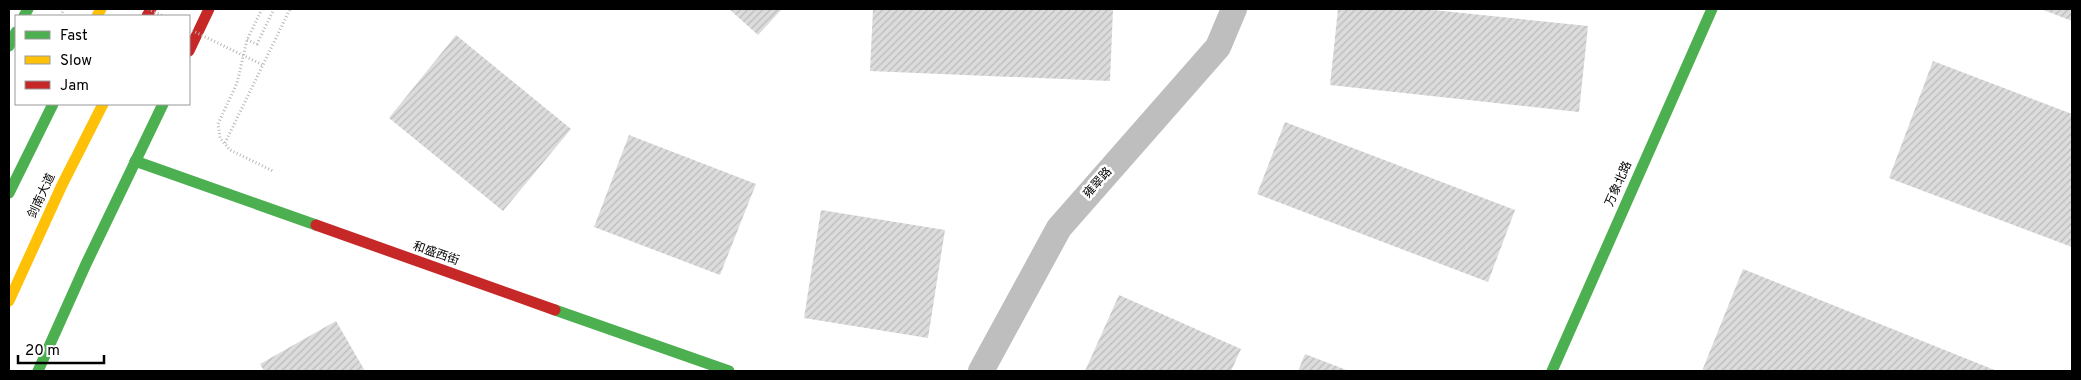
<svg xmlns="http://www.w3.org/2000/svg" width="2081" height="380" font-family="Overpass,'Noto Sans SC',sans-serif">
<defs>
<pattern id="building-hatch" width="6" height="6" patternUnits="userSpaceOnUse" patternTransform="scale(1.25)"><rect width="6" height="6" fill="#dcdcdc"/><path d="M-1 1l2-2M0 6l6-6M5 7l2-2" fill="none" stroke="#bbb"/></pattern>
</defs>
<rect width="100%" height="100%" fill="#fff"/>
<!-- building -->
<g fill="url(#building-hatch)">
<path d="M 729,9 L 782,9 L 758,35 Z"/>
<path d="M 873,9 L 1113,9 L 1110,81 L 870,71 Z"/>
<path d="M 1338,9 L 1423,9 L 1588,26 L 1579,112 L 1330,85 Z"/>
<path d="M 2041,9 L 2072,9 L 2072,21 Z"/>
<path d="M 456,35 L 571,129 L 503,211 L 389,118 Z"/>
<path d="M 1933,61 L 2072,114 L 2072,247 L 1889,178 Z"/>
<path d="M 1285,122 L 1515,210 L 1488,282 L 1257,194 Z"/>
<path d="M 629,135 L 756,184 L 720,275 L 594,227 Z"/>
<path d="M 821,210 L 945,230 L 928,338 L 804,318 Z"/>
<path d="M 1743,269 L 1997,371 L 1702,371 Z"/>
<path d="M 1119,295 L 1241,349 L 1231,371 L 1085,371 Z"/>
<path d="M 336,321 L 365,371 L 264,371 L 260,364 Z"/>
<path d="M 1305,354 L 1349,371 L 1298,371 Z"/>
</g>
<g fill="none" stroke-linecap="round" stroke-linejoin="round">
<!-- path -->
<g stroke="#b8b8b8" stroke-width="3" stroke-dasharray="1 2.5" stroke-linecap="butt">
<path d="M 262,9 L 247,40 L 237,83 L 218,124 L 220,138 L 230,150 L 273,171"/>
<path d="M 61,16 L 64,9"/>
<path d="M 247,40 L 257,44 L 274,9"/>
<path d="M 225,143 L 290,9"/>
</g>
<!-- street -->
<path stroke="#bebebe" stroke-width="26" d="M 981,371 L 1059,228 L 1218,47 L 1234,9"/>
<!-- fast -->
<g stroke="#4caf50" stroke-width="11">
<path d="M 24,16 L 28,9"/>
<path d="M 9,46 L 16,32"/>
<path d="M 135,161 L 316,225"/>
<path d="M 9,193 L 53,104"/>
<path d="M 555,310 L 729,371"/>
<path d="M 38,371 L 86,264 L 163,104"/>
<path d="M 1552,371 L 1712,9"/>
</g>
<!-- slow -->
<g stroke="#ffc107" stroke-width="11">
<path d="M 97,16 L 101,9"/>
<path d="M 9,301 L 62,185 L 103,104"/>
</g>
<!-- jam -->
<g stroke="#c62828" stroke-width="11">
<path d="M 147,16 L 151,9"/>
<path d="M 189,51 L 209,9"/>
<path d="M 316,225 L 555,310"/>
</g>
<!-- path-bridge -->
<g stroke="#b8b8b8" stroke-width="3" stroke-dasharray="1 2.5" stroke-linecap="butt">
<path d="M 148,9 L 163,16"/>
<path d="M 189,29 L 263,65"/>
</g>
</g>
<g text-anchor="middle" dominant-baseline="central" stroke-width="5" stroke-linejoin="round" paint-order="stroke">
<!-- street labels -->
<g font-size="12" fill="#000" stroke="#fff">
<text transform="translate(1098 183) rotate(-48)">雍翠路</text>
<text transform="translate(1619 184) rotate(-66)">万象北路</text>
<text transform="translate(42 196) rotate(-65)">剑南大道</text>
<text transform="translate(436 254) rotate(19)">和盛西街</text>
</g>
</g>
<!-- border -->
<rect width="2081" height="380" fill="none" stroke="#000000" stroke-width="20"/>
<!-- legend -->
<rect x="15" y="15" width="175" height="90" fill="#ffffff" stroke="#999999"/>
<rect x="25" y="31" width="25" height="8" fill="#4caf50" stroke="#999999"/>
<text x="60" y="40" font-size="15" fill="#000000">Fast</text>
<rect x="25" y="56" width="25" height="8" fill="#ffc107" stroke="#999999"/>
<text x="60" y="65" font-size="15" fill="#000000">Slow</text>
<rect x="25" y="81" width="25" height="8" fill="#c62828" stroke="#999999"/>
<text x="60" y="90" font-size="15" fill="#000000">Jam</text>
<!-- scale -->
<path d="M18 355v8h86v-8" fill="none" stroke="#000000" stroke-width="2.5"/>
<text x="25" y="355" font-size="15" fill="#000000" stroke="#ffffff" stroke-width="4" paint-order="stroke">20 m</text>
</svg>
